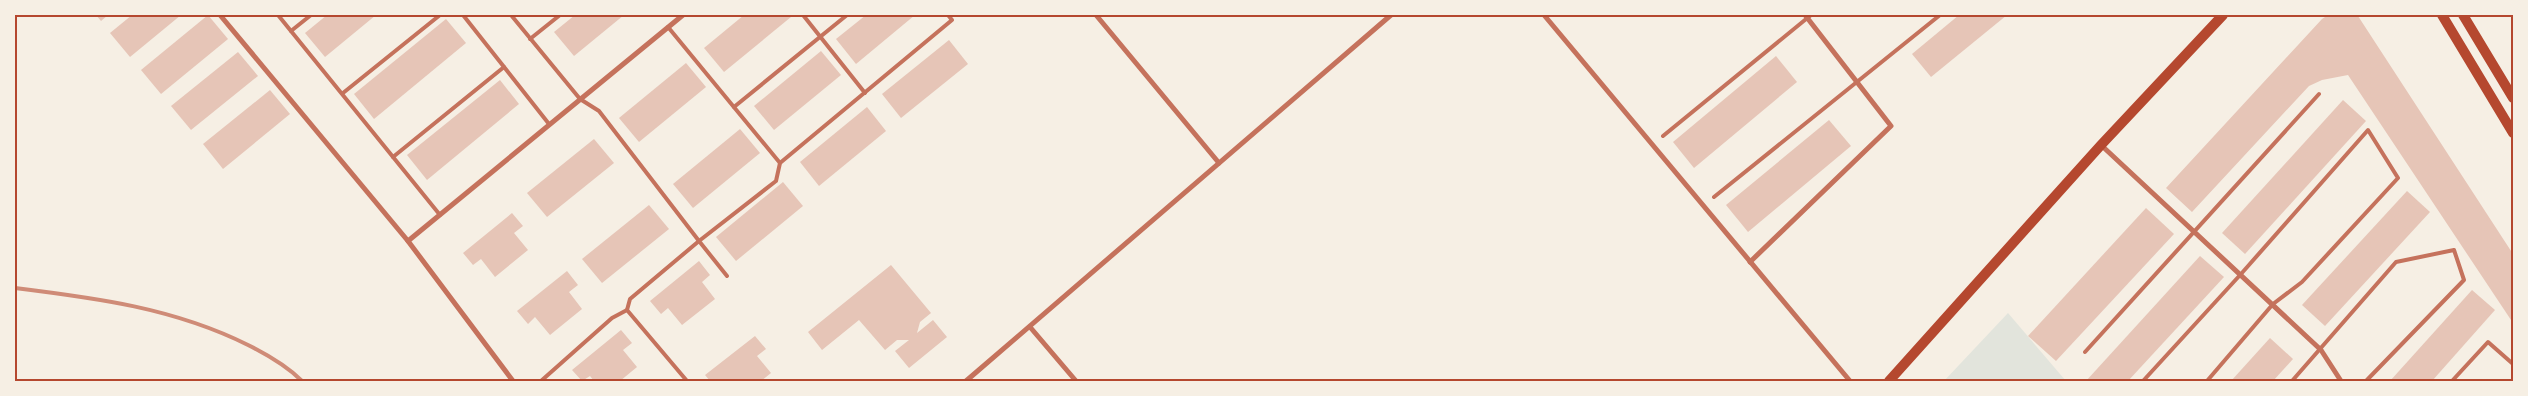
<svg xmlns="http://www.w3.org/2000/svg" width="2528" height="396" font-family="'Roboto Serif',serif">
<rect width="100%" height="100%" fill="#f6efe4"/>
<!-- green -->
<path fill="#e2e4dc" d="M 2008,313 L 2066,381 L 1944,381 Z"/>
<!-- building -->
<g fill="#e6c5b7">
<path d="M 96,15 L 108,15 L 101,21 Z"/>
<path d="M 132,15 L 181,15 L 130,57 L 110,33 Z"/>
<path d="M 208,15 L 228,39 L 161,94 L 141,70 Z"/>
<path d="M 327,15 L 376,15 L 325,57 L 305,33 Z"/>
<path d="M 575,15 L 624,15 L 574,56 L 554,32 Z"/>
<path d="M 744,15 L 789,15 L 791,17 L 724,72 L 704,48 Z"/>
<path d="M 866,15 L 915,15 L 856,64 L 836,39 Z"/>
<path d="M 1959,15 L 2007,15 L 1931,77 L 1912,54 Z"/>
<path d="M 2328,15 L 2358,16 L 2513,254 L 2513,323 L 2348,75 L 2322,80 L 2309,86 L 2192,212 L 2166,188 L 2322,19 Z"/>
<path d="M 446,19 L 466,43 L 374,119 L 354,94 Z"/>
<path d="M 949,40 L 968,64 L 901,118 L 882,94 Z"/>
<path d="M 821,51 L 841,75 L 774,130 L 754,106 Z"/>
<path d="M 238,52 L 258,76 L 191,130 L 171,106 Z"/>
<path d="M 1776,56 L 1797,82 L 1694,168 L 1673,142 Z"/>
<path d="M 686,63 L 706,87 L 639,142 L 619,118 Z"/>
<path d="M 500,80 L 519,104 L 427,180 L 407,155 Z"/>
<path d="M 270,90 L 290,114 L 223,169 L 203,144 Z"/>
<path d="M 2343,100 L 2366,121 L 2245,254 L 2222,233 Z"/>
<path d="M 867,107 L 886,131 L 819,186 L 800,162 Z"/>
<path d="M 1829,120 L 1851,146 L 1748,232 L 1726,205 Z"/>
<path d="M 740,129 L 760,153 L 693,208 L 673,184 Z"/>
<path d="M 594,139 L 614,163 L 547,217 L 527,193 Z"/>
<path d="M 783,182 L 803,206 L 736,261 L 716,237 Z"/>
<path d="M 2407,191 L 2430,212 L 2325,326 L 2302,305 Z"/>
<path d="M 649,205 L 669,229 L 602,283 L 582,259 Z"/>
<path d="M 2146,208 L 2174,234 L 2056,361 L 2028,336 Z"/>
<path d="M 512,213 L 523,226 L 514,233 L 528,250 L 495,277 L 481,259 L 473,265 L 463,253 Z"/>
<path d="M 2200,256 L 2224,277 L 2128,381 L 2086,381 Z"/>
<path d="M 699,261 L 710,275 L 702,282 L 715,299 L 682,325 L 668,308 L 661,314 L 650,301 Z"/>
<path d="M 891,265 L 931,313 L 920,322 L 917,333 L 933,320 L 947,337 L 909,368 L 895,351 L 909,340 L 897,340 L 885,350 L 859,320 L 822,350 L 808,332 Z"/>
<path d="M 567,271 L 578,285 L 569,292 L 582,309 L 550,335 L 535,317 L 528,324 L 517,311 Z"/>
<path d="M 2472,290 L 2495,310 L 2432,381 L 2390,381 Z"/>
<path d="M 621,330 L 632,343 L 623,350 L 637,367 L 620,381 L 594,381 L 590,376 L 582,381 L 572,370 Z"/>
<path d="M 755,336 L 766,349 L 757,356 L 771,373 L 761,381 L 710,381 L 705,375 Z"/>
<path d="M 2270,338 L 2293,359 L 2273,381 L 2231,381 Z"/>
</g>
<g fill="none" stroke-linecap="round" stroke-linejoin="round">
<!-- service -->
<g stroke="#c5725c" stroke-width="4">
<path d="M 278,15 L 440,215"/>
<path d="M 463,15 L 549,124"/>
<path d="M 511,15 L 580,99 L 599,111 L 699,241 L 630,299 L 627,310 L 687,381"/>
<path d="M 803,15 L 865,93"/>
<path d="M 668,27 L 780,163"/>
<path d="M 291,31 L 311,15"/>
<path d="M 530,39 L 560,15"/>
<path d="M 343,93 L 440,15"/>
<path d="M 734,107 L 847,15"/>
<path d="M 1663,136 L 1811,15"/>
<path d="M 393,157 L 504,67"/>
<path d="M 1714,197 L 1940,15"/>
<path d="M 727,276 L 699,241 L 776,181 L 780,163 L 952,20 L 948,15"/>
<path d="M 2085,352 L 2319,94"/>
<path d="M 541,381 L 612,318 L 627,310"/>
<path d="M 2143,381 L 2241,274 L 2368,130 L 2398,178 L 2302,282 L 2273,304 L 2207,381"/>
<path d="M 2292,381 L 2396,262 L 2454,250 L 2464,280 L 2366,381"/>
<path d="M 2452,381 L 2488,342 L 2513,364"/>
</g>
<!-- minor -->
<g stroke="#c5725c" stroke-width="5">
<path d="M 220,15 L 408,241 L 513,381"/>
<path d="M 1096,15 L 1219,163"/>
<path d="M 1544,15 L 1850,381"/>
<path d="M 2101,145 L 2321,350 L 2341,381"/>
<path d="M 408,241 L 683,15"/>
<path d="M 1750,262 L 1891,126 L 1805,15"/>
<path d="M 1030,327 L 1076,381"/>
<path d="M 966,381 L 1391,15"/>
</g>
<!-- secondary -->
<g stroke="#b5482f" stroke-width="10">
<path d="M 2442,15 L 2513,133"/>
<path d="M 2463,15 L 2513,98"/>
<path d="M 1889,381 L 2101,145 L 2223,15"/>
</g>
<!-- rail -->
<path stroke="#cf8b77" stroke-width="4" d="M 15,288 C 96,298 174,308 248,345 C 266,354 287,366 302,381"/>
</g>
<!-- border -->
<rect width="2528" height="396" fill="none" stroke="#f6efe4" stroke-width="32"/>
<rect x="16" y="16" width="2496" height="364" fill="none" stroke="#b5482f" stroke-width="2"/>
</svg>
